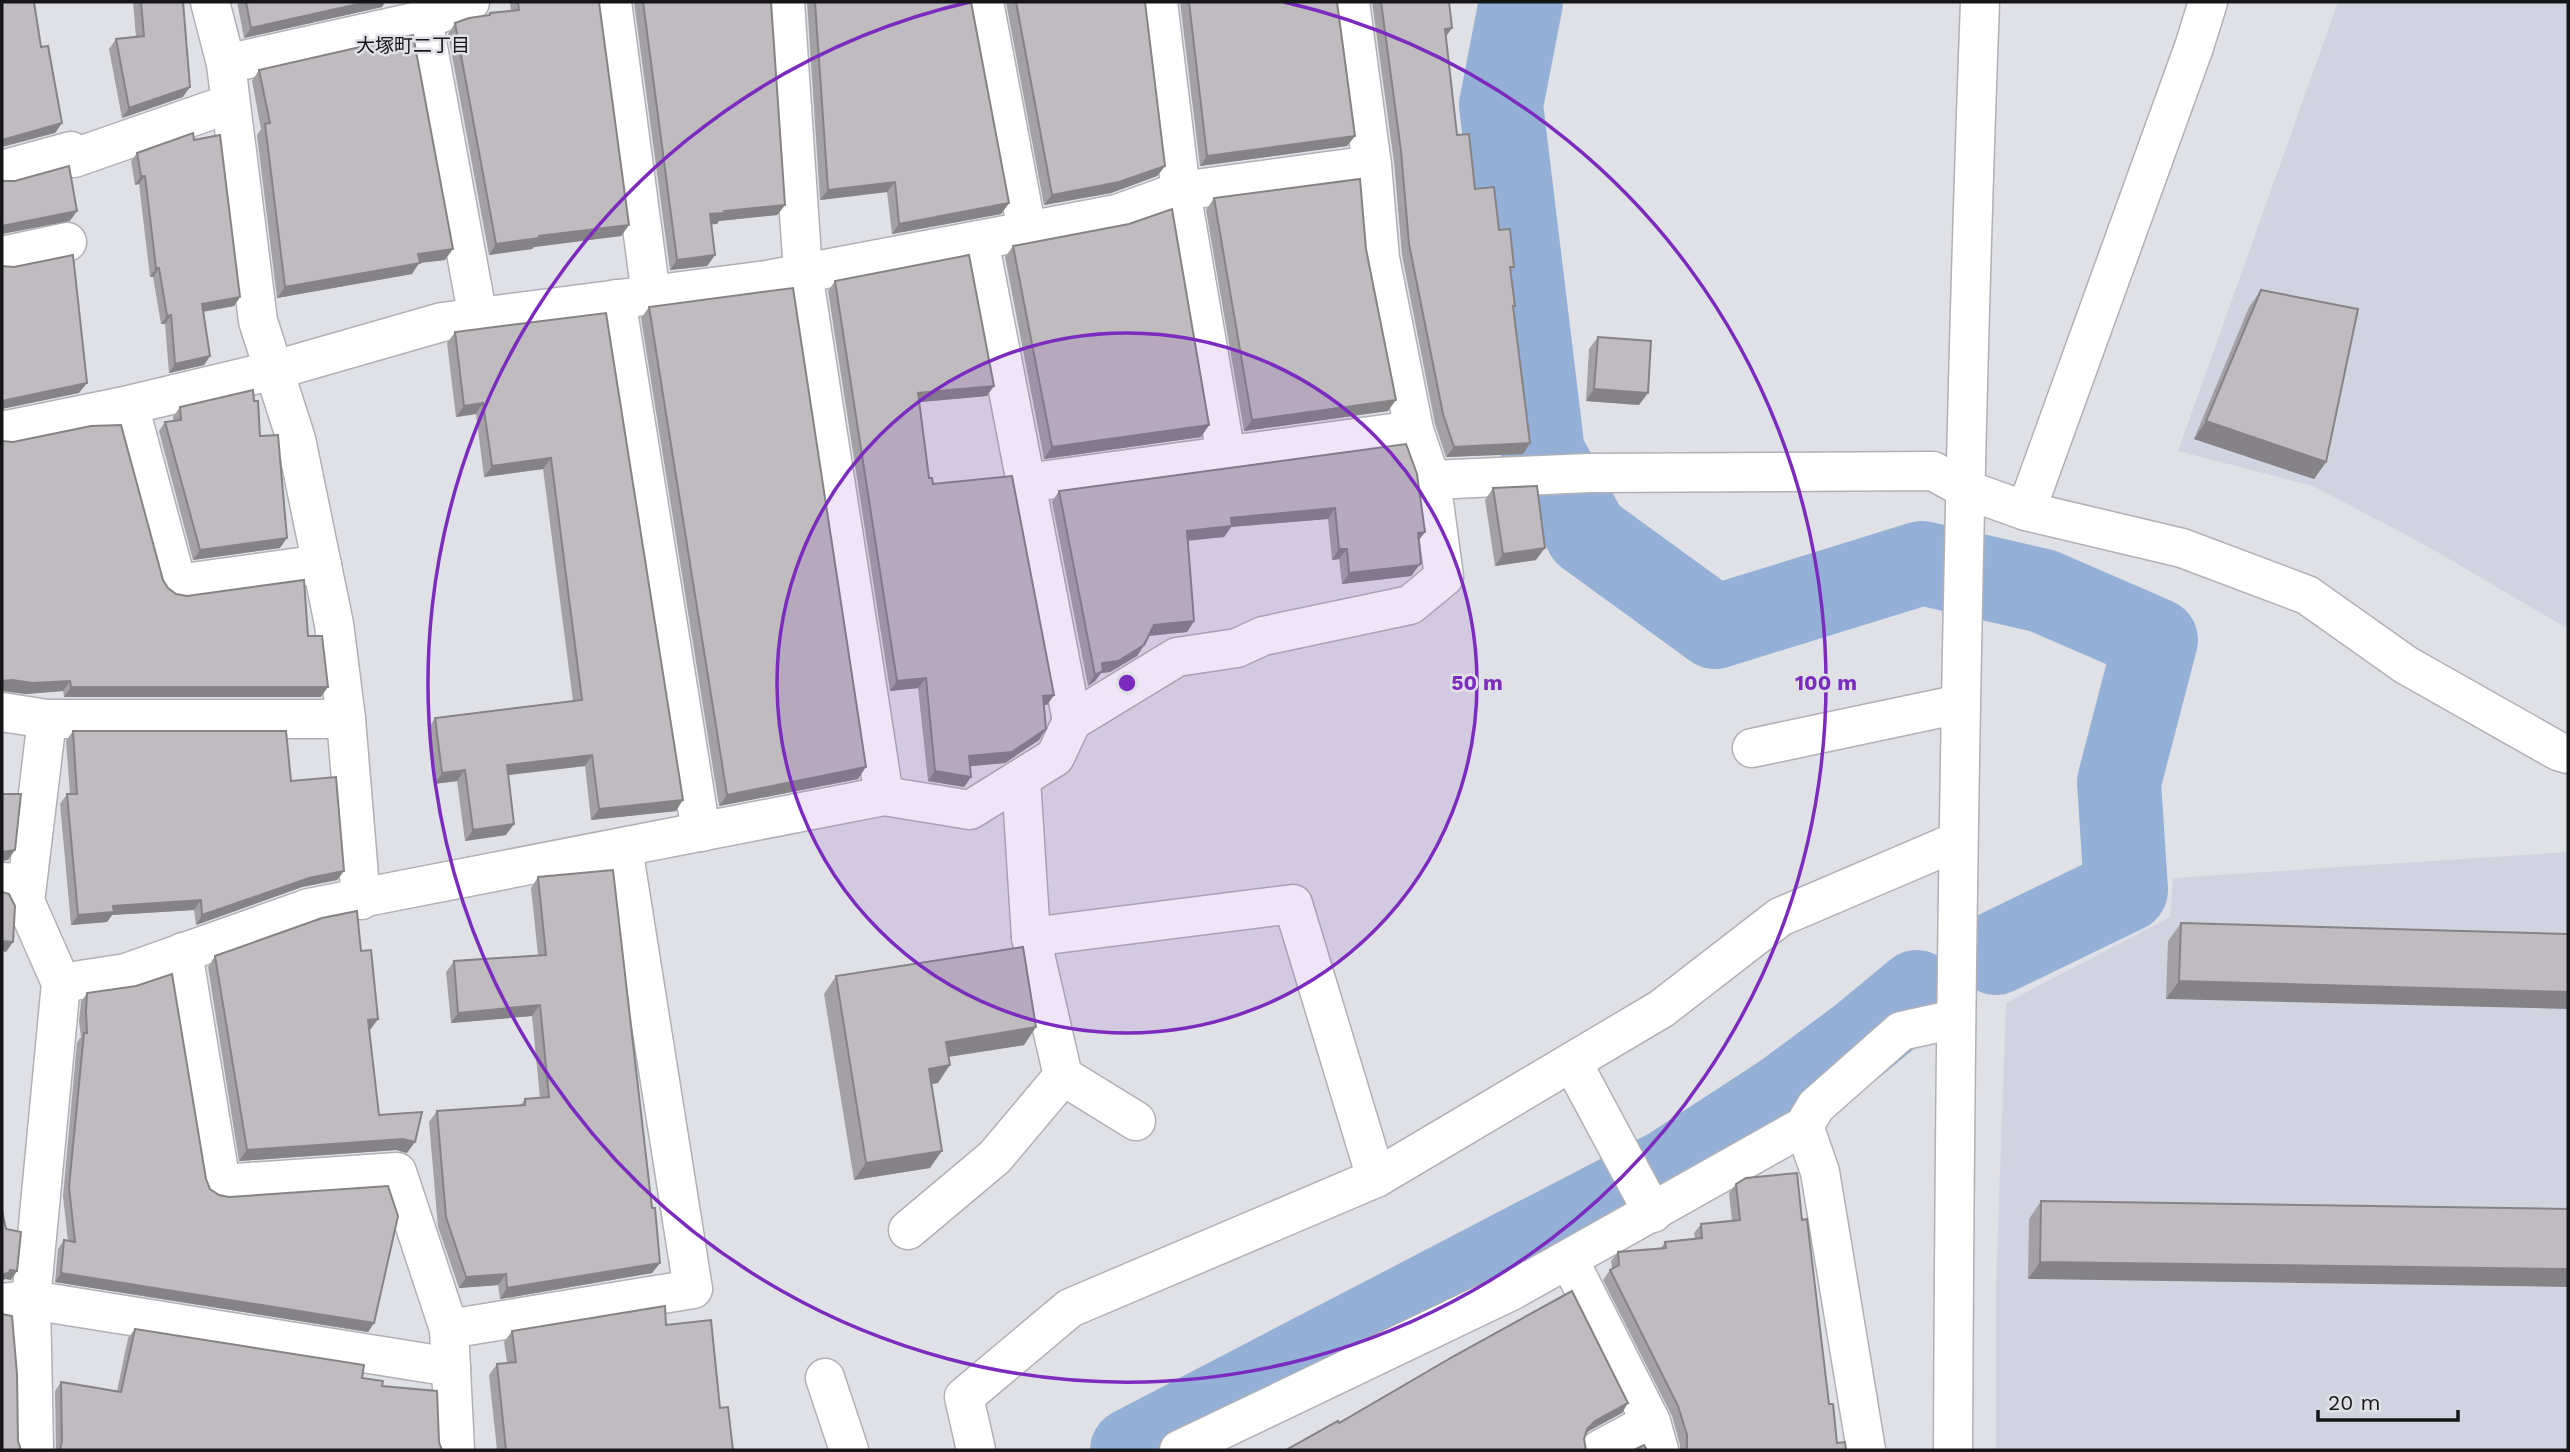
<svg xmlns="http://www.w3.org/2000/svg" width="2570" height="1452" font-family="'Work Sans','Noto Sans JP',sans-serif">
<rect width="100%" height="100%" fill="#e0e1e6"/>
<!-- built -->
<g fill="#d1d4e0">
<path d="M 2338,2 L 2568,2 L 2568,629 L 2427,546 L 2313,486 L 2178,451 Z"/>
<path d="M 2568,852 L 2568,1450 L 1996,1450 L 1996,1284 L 2006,1003 L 2170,917 L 2173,878 Z"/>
</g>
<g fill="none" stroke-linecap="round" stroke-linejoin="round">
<!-- river -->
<g stroke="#94b0d6" stroke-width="84">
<path d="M 1521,2 L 1501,105 L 1543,453 L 1587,534 L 1715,627 L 1922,563 L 2043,591 L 2156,640 L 2119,782 L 2126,890 L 1996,953"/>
<path d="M 1132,1450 L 1670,1170 L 1782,1097 L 1859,1040 L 1917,992"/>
</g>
<defs>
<g id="minor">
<path d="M 210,2 L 226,64 L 258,321 L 296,439 L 334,624 L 346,719 L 361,900"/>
<path d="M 612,2 L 651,295"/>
<path d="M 785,2 L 803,273 L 884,796"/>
<path d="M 984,2 L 1027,231"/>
<path d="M 1158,2 L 1181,191 L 1226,455"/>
<path d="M 1350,2 L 1372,165"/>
<path d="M 423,20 L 478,318"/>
<path d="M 226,64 L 423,20 L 470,2"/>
<path d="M 2,170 L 71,151 L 74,158 L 229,104"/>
<path d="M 979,240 L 1072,721"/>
<path d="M 2,256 L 67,242"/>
<path d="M 616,299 L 701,832"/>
<path d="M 129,405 L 177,584 L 322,564"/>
<path d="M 2,431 L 129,405 L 275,370 L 442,322 L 767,280 L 1117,214 L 1181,191 L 1372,165 L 1380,258 L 1414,430 L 1431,480 L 1444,577 L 1410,605 L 1263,636 L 1237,648 L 1177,657 L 1072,721 L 1055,757 L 970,810 L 884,796 L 309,908 L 126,973 L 61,983"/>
<path d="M 1431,480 L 1589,473 L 1933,471 L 1967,490 L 2026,511 L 2182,548 L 2307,595 L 2406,665 L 2558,751 L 2568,754"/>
<path d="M 1026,483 L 1414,430"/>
<path d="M 2026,511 L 2194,47 L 2208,2"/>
<path d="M 2,712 L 47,719 L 25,902"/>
<path d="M 47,719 L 346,719"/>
<path d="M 1752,748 L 1960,704"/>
<path d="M 1021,779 L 1031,937 L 1293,904 L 1376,1178"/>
<path d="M 2,882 L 17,883 L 61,983 L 31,1300 L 34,1450"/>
<path d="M 183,952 L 221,1184 L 397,1172 L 449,1329 L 455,1450"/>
<path d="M 1572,1062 L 1653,1213"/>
<path d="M 1063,1076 L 1136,1121"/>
<path d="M 1804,1126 L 1820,1172 L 1866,1450"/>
<path d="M 908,1230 L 995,1157 L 1063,1076 L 1031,937"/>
<path d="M 1569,1260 L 1651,1422 L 1659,1450"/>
<path d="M 2,1303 L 31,1300 L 451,1367"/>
<path d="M 449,1329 L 693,1289 L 623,848"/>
<path d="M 825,1378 L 849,1450"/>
<path d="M 976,1450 L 964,1397 L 1070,1308 L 1376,1178 L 1661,1009 L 1780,917 L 1958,841"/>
<path d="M 1179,1450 L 1513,1290 L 1804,1126 L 1816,1106 L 1901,1031 L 1955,1019"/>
<path d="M 1599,1450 L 1651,1422"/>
<path d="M 1953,1450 C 1955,967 1962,484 1980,2"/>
</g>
</defs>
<!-- minor casing -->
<use href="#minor" stroke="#b0b1b6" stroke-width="41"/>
<!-- minor -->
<use href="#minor" stroke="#fff" stroke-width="38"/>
</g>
<!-- wall -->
<g fill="#a4a1a4">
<path d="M 133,2 L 183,2 L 183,97 L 122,118 L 109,49 L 116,39 L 136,37 Z"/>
<path d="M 237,2 L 385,2 L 382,7 L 244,38 Z"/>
<path d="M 511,2 L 599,2 L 629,225 L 621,236 L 534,247 L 532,249 L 489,255 L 448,34 L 455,23 L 488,15 L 490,13 L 511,11 L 510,3 Z"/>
<path d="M 634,2 L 771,2 L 785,205 L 777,215 L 719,221 L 717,224 L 711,224 L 715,255 L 707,266 L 670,270 Z"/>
<path d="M 807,2 L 971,2 L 1009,203 L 1001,214 L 892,234 L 887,192 L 820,200 Z"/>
<path d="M 1006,2 L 1145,2 L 1165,166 L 1157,176 L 1111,193 L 1044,205 Z"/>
<path d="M 1180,2 L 1337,2 L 1355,136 L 1347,146 L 1200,166 Z"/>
<path d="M 1372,2 L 1449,2 L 1446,37 L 1457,135 L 1475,189 L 1499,230 L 1514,267 L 1511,272 L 1515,306 L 1513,308 L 1530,443 L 1523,454 L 1446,457 L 1435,424 L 1402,255 L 1394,162 Z"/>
<path d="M 259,70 L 445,260 L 419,263 L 412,274 L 277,298 L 257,135 L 261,129 L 252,81 Z"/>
<path d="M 194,140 L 240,297 L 234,306 L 203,312 L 210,356 L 204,365 L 169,373 L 165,324 L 161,324 L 153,277 L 150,277 L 139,184 L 135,185 L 131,161 L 137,153 Z"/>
<path d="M 1214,198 L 1366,249 L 1388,411 L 1244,431 L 1206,210 Z"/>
<path d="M 1013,246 L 1209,425 L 1201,437 L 1044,459 L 1005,257 Z"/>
<path d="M 835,281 L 987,396 L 919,402 L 929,478 L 1054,695 L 1047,705 L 1044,705 L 1039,740 L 1005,763 L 970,766 L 971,777 L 964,787 L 928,781 L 918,688 L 890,691 L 828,291 Z"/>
<path d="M 2261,290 L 2326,462 L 2314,479 L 2194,439 L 2249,307 Z"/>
<path d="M 649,307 L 858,779 L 719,806 L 641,318 Z"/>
<path d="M 606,313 L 676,811 L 591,820 L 585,766 L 508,775 L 506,835 L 465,841 L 457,781 L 434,784 L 428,729 L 435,718 L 573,701 L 543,469 L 484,477 L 476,414 L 456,417 L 447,343 L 455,332 Z"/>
<path d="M 1598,337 L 1639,405 L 1586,401 L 1589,349 Z"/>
<path d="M 254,401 L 280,548 L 193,560 L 159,431 L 165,422 L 173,421 L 173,417 L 180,407 Z"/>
<path d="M 2,441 L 163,580 L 168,588 L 176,594 L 308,636 L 321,697 L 64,697 L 63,691 L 26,694 L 2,691 Z"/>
<path d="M 1406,444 L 1425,532 L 1419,540 L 1413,574 L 1411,576 L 1342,584 L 1339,559 L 1332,560 L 1328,519 L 1231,527 L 1224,537 L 1188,541 L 1194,621 L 1187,632 L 1149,636 L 1144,645 L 1137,656 L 1110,672 L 1101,673 L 1095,681 L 1088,686 L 1052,502 L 1059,491 Z"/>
<path d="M 1493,488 L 1536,560 L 1495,566 L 1485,500 Z"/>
<path d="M 73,731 L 291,781 L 344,871 L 337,880 L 302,887 L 196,925 L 194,910 L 112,915 L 107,922 L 71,925 L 60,804 L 67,794 L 70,794 L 66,741 Z"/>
<path d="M 538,877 L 652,1208 L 660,1263 L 652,1273 L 500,1299 L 498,1285 L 459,1288 L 438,1227 L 429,1122 L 437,1111 L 521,1105 L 525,1099 L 540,1098 L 532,1016 L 451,1023 L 446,972 L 454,961 L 538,955 L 531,888 Z"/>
<path d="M 2181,923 L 2568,934 L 2166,999 L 2168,941 Z"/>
<path d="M 361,951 L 378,1019 L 369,1030 L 379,1115 L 407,1153 L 396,1150 L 239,1161 L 208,967 L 215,956 Z"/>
<path d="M 836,976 L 1036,1027 L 1024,1045 L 948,1057 L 938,1083 L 931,1084 L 930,1168 L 854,1180 L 824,994 Z"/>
<path d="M 87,993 L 206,1179 L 210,1189 L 374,1323 L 368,1332 L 55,1282 L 58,1249 L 64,1240 L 68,1241 L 63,1196 L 77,1042 L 81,1037 L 79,1021 L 81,1002 Z"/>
<path d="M 1736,1184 L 1802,1220 L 1829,1404 L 1837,1443 L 1846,1450 L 1680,1450 L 1680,1445 L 1672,1416 L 1603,1280 L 1610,1270 L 1612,1269 L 1611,1261 L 1618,1252 L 1661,1248 L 1665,1242 L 1695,1239 L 1694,1233 L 1701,1224 L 1732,1221 L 1729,1193 Z"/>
<path d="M 2041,1201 L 2568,1209 L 2028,1279 L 2029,1219 Z"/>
<path d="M 666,1325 L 720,1408 L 733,1450 L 497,1450 L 489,1375 L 497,1364 L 507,1363 L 504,1342 L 512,1331 Z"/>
<path d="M 135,1329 L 362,1378 L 382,1386 L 439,1442 L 442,1450 L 56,1450 L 55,1391 L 61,1382 L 117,1391 L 128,1338 Z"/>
</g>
<!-- shaded-wall -->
<g fill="#868386">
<path d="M 367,2 L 385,2 L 382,7 L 244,38 L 251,28 Z"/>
<path d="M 1452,28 L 1445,38 L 1445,29 Z"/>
<path d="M 190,87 L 183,97 L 122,118 L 129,108 Z"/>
<path d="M 62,123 L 55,133 L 2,147 L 2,140 Z"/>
<path d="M 1355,136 L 1347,146 L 1200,166 L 1207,156 Z"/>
<path d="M 1165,166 L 1157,176 L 1111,193 L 1044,205 L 1052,195 Z"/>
<path d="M 141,176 L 145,176 L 139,184 L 135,185 Z"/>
<path d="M 895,182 L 887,192 L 820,200 L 828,190 Z"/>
<path d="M 1009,203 L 1001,214 L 892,234 L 899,224 Z"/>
<path d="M 785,205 L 777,215 L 719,221 L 717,224 L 702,225 L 710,214 L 724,211 Z"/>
<path d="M 77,211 L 70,221 L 2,234 L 2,226 L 4,225 Z"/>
<path d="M 629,225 L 621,236 L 534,247 L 532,249 L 489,255 L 496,244 L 539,236 Z"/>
<path d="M 453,249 L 445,260 L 419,263 L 412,274 L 277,298 L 285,287 L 418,254 Z"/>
<path d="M 715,255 L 707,266 L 670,270 L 677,260 Z"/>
<path d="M 156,268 L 159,268 L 153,277 L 150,277 Z"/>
<path d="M 240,297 L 234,306 L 196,313 L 202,304 Z"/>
<path d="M 171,315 L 165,324 L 161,324 L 167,316 Z"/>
<path d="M 210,356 L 204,365 L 169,373 L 175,364 Z"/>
<path d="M 87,383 L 79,393 L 2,409 L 2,401 L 4,400 Z"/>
<path d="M 994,386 L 987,396 L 910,403 L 918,393 Z"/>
<path d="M 1594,389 L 1648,393 L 1639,405 L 1586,401 Z"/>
<path d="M 1396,400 L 1388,411 L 1244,431 L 1252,420 Z"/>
<path d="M 483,403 L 476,414 L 456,417 L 464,406 Z"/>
<path d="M 2206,421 L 2326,462 L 2314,479 L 2194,439 Z"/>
<path d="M 1209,425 L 1201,437 L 1044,459 L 1052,447 Z"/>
<path d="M 1530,443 L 1523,454 L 1446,457 L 1454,447 Z"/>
<path d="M 551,458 L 543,469 L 484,477 L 492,466 Z"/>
<path d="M 1335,508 L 1328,519 L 1231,527 L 1224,537 L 1180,541 L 1187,531 L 1231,518 Z"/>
<path d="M 1425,532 L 1417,542 L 1418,533 Z"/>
<path d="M 287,538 L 280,548 L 193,560 L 200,550 Z"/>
<path d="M 1545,548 L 1536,560 L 1495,566 L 1503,554 Z"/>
<path d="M 1339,549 L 1347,549 L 1339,559 L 1332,560 Z"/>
<path d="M 1421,563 L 1411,576 L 1342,584 L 1349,573 Z"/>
<path d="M 1194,621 L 1187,632 L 1147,636 L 1154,625 Z"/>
<path d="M 1144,645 L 1137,656 L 1110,672 L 1101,673 L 1095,681 L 1088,686 L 1102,663 Z"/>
<path d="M 926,678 L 918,688 L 890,691 L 897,681 Z"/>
<path d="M 12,680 L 70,681 L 63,691 L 26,694 L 2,691 L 2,681 Z"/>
<path d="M 71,687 L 328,687 L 321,697 L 64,697 Z"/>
<path d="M 1054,695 L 1047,705 L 1036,706 L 1043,696 Z"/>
<path d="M 1046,729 L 1039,740 L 1005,763 L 962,767 L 969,756 Z"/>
<path d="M 592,755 L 585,766 L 500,776 L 507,765 Z"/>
<path d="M 866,767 L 858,779 L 719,806 L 727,795 Z"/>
<path d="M 465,770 L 457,781 L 434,784 L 442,773 Z"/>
<path d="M 935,771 L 971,777 L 964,787 L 928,781 Z"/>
<path d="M 683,800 L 676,811 L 591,820 L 599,809 Z"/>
<path d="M 514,824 L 506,835 L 465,841 L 473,830 Z"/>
<path d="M 15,850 L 8,860 L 2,861 L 2,852 Z"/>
<path d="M 344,871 L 337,880 L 302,887 L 196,925 L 202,915 L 309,878 Z"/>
<path d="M 201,900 L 194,910 L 112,915 L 107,922 L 71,925 L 78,915 L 113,906 Z"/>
<path d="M 2,941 L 13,942 L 6,952 L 2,951 Z"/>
<path d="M 2179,981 L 2568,992 L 2568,1009 L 2166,999 Z"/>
<path d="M 540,1005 L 532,1016 L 451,1023 L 458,1013 Z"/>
<path d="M 378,1019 L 370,1030 L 361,1031 L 368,1020 Z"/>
<path d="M 1036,1027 L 1024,1045 L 934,1059 L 946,1042 Z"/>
<path d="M 950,1065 L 938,1083 L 917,1086 L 929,1069 Z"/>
<path d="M 403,1139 L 415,1142 L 407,1153 L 396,1150 L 239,1161 L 247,1150 Z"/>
<path d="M 942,1151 L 930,1168 L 854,1180 L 866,1163 Z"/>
<path d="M 2040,1262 L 2568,1269 L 2568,1287 L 2028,1279 Z"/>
<path d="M 660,1263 L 652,1273 L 500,1299 L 507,1288 Z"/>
<path d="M 10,1270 L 17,1271 L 11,1280 L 5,1279 L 2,1281 L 2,1275 Z"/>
<path d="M 61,1273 L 374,1323 L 368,1332 L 55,1282 Z"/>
<path d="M 506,1274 L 498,1285 L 459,1288 L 466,1277 Z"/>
<path d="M 1628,1403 L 1622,1413 L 1589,1431 L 1581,1438 L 1587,1429 L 1595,1421 Z"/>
</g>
<!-- building -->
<g fill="#bfbbbf" stroke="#868386" stroke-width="2">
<path d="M 2,2 L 34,2 L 41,47 L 48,46 L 62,123 L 2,140 Z"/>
<path d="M 141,2 L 183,2 L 190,87 L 129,108 L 116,39 L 144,36 Z"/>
<path d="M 246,2 L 367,2 L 251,28 Z"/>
<path d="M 518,2 L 599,2 L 629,225 L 539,236 L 539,238 L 496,244 L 455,23 L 469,18 L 490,15 L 490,13 L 519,10 Z"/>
<path d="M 643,2 L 771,2 L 785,205 L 724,211 L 725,213 L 710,214 L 715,255 L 677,260 Z"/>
<path d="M 815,2 L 971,2 L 1009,203 L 899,224 L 895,182 L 828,190 Z"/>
<path d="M 1016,2 L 1145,2 L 1165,166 L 1119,182 L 1052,195 Z"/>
<path d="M 1189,2 L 1337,2 L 1355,136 L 1207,156 Z"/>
<path d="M 1381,2 L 1449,2 L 1452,28 L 1445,29 L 1457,135 L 1469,134 L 1475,189 L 1494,187 L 1499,230 L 1510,229 L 1514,267 L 1510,267 L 1515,306 L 1513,306 L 1530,443 L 1454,447 L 1443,414 L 1409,244 L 1401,151 Z"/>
<path d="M 413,35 L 453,249 L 418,254 L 420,263 L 285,287 L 265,124 L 270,123 L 259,70 Z"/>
<path d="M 193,133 L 194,140 L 220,135 L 240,297 L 202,304 L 210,356 L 175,364 L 171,315 L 167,316 L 159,268 L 156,268 L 145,176 L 141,176 L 137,153 Z"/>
<path d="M 69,166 L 77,211 L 2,226 L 2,180 L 4,181 L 15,181 Z"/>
<path d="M 1360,179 L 1366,249 L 1396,400 L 1252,420 L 1214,198 Z"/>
<path d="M 1172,209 L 1209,425 L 1052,447 L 1013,246 L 1129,224 Z"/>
<path d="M 73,255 L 87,383 L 2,401 L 2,266 L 14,267 Z"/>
<path d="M 969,255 L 994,386 L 918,393 L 929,478 L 932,478 L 933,484 L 1012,476 L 1054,695 L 1043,696 L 1046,729 L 1012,752 L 969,756 L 971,777 L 935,771 L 926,678 L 897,681 L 835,281 Z"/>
<path d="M 793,288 L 866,767 L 727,795 L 649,307 Z"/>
<path d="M 2261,290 L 2358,309 L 2326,462 L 2206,421 Z"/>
<path d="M 606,313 L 683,800 L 599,809 L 592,755 L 507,765 L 514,824 L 473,830 L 465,770 L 442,773 L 435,718 L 582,700 L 551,458 L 492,466 L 483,403 L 464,406 L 455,332 Z"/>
<path d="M 1598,337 L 1651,341 L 1648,393 L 1594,389 Z"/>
<path d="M 253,390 L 254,401 L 258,401 L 260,436 L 278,435 L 287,538 L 200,550 L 165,422 L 181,420 L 180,407 Z"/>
<path d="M 121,425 L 163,580 L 168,588 L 176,594 L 187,596 L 304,580 L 308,636 L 322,636 L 328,687 L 71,687 L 70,681 L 33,683 L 12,680 L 2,681 L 2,441 L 13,442 L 91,426 Z"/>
<path d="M 1406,444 L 1417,474 L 1425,532 L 1418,533 L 1421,563 L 1419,565 L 1349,573 L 1347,549 L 1339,549 L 1335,508 L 1231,518 L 1232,526 L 1187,531 L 1194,621 L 1154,625 L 1144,645 L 1118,661 L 1102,663 L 1103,671 L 1095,675 L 1059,491 Z"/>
<path d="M 1537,486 L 1545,548 L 1503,554 L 1493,488 Z"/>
<path d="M 73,731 L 286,731 L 291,781 L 336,777 L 344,871 L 309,878 L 202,915 L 201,900 L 113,906 L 114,912 L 78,915 L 67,794 L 77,794 Z"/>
<path d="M 2,794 L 21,794 L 15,850 L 2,852 Z"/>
<path d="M 613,870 L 652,1208 L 655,1208 L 660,1263 L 507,1288 L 506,1274 L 466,1277 L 446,1217 L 437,1111 L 525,1105 L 525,1099 L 549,1097 L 540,1005 L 458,1013 L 454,961 L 546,955 L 538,877 Z"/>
<path d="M 2,892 L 9,894 L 15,906 L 13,942 L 2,941 Z"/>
<path d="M 357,911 L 361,951 L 371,950 L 378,1019 L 368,1020 L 379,1115 L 422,1112 L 415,1142 L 403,1139 L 247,1150 L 215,956 L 322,918 Z"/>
<path d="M 2181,923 L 2568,934 L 2568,992 L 2179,981 Z"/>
<path d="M 1023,947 L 1036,1027 L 946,1042 L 950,1065 L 929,1069 L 942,1151 L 866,1163 L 836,976 Z"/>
<path d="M 172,974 L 206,1179 L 210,1189 L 219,1195 L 229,1197 L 388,1186 L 398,1216 L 374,1323 L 61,1273 L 64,1240 L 75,1242 L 69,1187 L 84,1033 L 87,1033 L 86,1012 L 87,993 L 136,986 Z"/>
<path d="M 1797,1173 L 1802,1220 L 1807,1219 L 1829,1404 L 1833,1404 L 1837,1443 L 1845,1442 L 1846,1450 L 1684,1450 L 1687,1447 L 1687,1435 L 1678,1406 L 1610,1270 L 1619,1265 L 1618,1252 L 1666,1248 L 1665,1242 L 1702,1238 L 1701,1224 L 1740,1220 L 1736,1184 L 1746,1178 Z"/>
<path d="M 2041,1201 L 2568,1209 L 2568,1269 L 2040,1262 Z"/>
<path d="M 2,1211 L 6,1229 L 21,1232 L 17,1271 L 10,1270 L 10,1272 L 2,1275 Z"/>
<path d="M 1572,1291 L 1628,1403 L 1595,1421 L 1587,1429 L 1584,1439 L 1586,1450 L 1286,1450 L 1338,1421 L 1339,1423 L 1454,1356 Z"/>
<path d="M 665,1306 L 666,1325 L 711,1320 L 720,1408 L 728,1407 L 733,1450 L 506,1450 L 497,1364 L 516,1362 L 512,1331 Z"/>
<path d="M 2,1314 L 12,1316 L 17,1374 L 18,1441 L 21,1450 L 2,1450 Z"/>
<path d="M 135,1329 L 364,1365 L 362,1378 L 383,1381 L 382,1386 L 437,1391 L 439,1442 L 442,1450 L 60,1450 L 62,1441 L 61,1382 L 121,1392 Z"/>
<path d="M 1644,1445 L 1647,1450 L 1634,1450 Z"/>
</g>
<!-- distance rings -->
<circle cx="1127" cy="683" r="350" fill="#7b2cbf" fill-opacity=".12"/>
<g fill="none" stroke="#7b2cbf" stroke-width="3.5">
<circle cx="1127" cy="683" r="350"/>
<path d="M1284 2A699 699 0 1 1 970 2"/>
</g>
<g text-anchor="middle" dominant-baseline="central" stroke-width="5" stroke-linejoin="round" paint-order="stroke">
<!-- neighbourhood labels -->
<g font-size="19" fill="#161618" stroke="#e0e1e6">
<text x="413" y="45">大塚町二丁目</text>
</g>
</g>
<circle cx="1127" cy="683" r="10" fill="#7b2cbf" stroke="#e0e1e6" stroke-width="3.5"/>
<g font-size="21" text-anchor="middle" font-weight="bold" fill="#7b2cbf" stroke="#e0e1e6" stroke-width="5" stroke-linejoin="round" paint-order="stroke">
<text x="1477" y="690">50 m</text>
<text x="1826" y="690">100 m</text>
</g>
<!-- border -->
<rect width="2570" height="1452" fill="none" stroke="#161618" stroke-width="7"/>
<!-- scale -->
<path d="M2318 1410v10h140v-10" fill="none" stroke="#161618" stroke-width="3.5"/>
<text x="2328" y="1410" font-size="21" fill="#161618" stroke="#e0e1e6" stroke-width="5" paint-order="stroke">20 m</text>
</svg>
